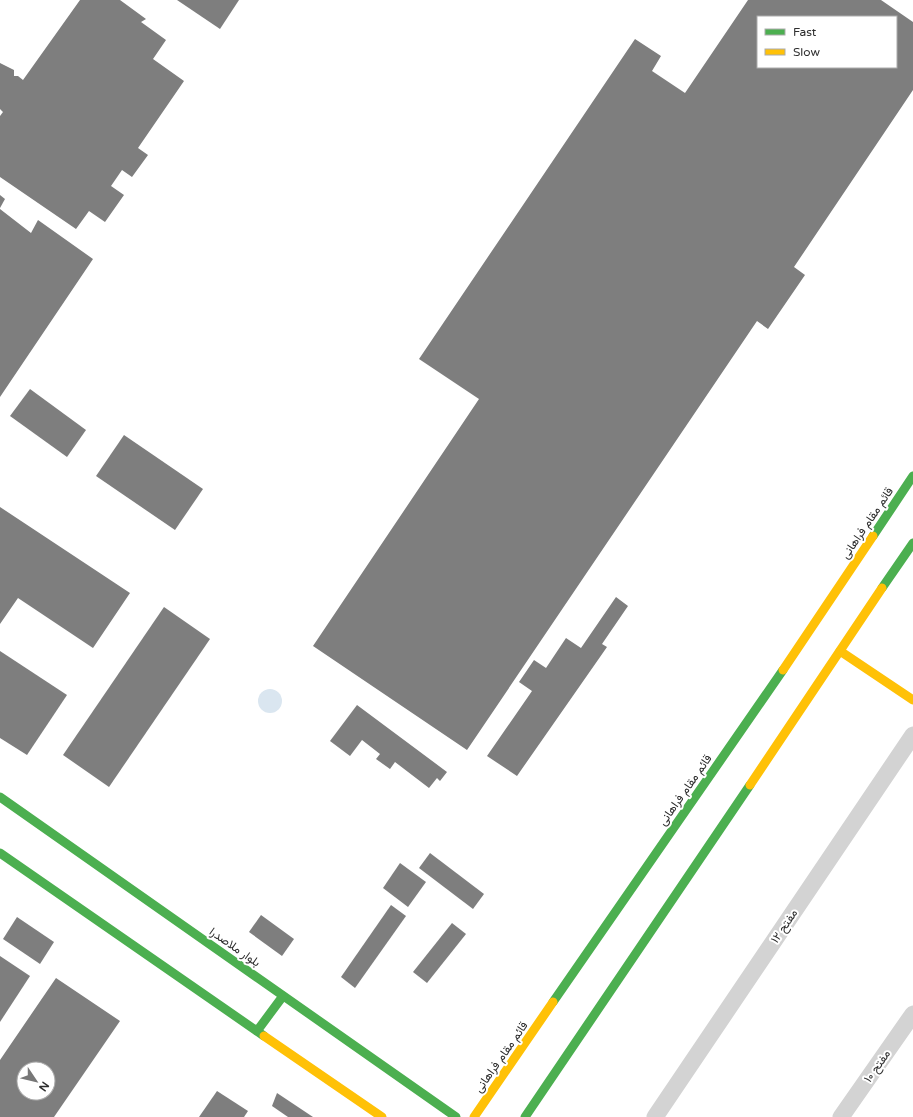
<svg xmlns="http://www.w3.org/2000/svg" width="913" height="1117" font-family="'Varela Round',Vazirmatn,sans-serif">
<rect width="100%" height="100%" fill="#fff"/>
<!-- water -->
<circle fill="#dae6f0" cx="270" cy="701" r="12"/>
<!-- building -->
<g fill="#7e7e7e" fill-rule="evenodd">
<path d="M 80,0 L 120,0 L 146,19 L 141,22 L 166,40 L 153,59 L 184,81 L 138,148 L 148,155 L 132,177 L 122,170 L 111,186 L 124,195 L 105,222 L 89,211 L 76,229 L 0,177 L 0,116 L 3,112 L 0,109 L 0,63 L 14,70 L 14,76 L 18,76 L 23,80 Z"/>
<path d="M 177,0 L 239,0 L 220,29 Z"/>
<path d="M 748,0 L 881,0 L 913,22 L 913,90 L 794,267 L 805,275 L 768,329 L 757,321 L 467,750 L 313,646 L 479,399 L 419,359 L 635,39 L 661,56 L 652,71 L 685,93 ZM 758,17 L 896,17 L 896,67 L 758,67 Z"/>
<path d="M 0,195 L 5,199 L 0,208 Z"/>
<path d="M 0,209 L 31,233 L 38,220 L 93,259 L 0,397 Z"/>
<path d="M 30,389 L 86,430 L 67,457 L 10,416 Z"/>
<path d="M 124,435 L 203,489 L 175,530 L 96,476 Z"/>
<path d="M 0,507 L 130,593 L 93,648 L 18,598 L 0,624 Z"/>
<path d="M 616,597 L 628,606 L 602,644 L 607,647 L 517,776 L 487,756 L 532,691 L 519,682 L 534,660 L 546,668 L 566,638 L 581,648 Z"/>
<path d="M 164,607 L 210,639 L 109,787 L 63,755 Z"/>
<path d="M 0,651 L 67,695 L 27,755 L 0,738 Z"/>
<path d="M 357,705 L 447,772 L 440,781 L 437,778 L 429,788 L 395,762 L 390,769 L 376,759 L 380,754 L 362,740 L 350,756 L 330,741 Z"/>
<path d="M 430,853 L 484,894 L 473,909 L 419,868 Z"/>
<path d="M 400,863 L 426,882 L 408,907 L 383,888 Z"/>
<path d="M 391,905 L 406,916 L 355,988 L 341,977 Z"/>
<path d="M 261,915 L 294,939 L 282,956 L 249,932 Z"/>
<path d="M 17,917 L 54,942 L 40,964 L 3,939 Z"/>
<path d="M 452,923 L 466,934 L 427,983 L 413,972 Z"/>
<path d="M 0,956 L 30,976 L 0,1022 Z"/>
<path d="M 56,978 L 120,1021 L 54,1117 L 0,1117 L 0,1060 ZM 24,1069 L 48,1069 L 48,1093 L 24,1093 Z"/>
<path d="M 217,1091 L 248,1111 L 244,1117 L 199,1117 Z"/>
<path d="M 277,1093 L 313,1117 L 288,1117 L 272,1106 Z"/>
</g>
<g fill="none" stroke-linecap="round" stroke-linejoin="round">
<!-- street -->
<g stroke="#d3d3d3" stroke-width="17">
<path d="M 655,1117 L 913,735"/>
<path d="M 841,1117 L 913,1014"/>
</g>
<!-- fast -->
<g stroke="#4caf50" stroke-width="9">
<path d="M 873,536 L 913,476"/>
<path d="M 882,588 L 913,543"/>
<path d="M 0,797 L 456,1117"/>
<path d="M 0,853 L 264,1036"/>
<path d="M 553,1002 L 783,670"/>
<path d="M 257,1031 L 283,996"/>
<path d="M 525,1117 L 750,785"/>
</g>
<!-- slow -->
<g stroke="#ffc107" stroke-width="9">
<path d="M 840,651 L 913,700"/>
<path d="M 783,670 L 873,536"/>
<path d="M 750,785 L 882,588"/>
<path d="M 264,1036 L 382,1117"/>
<path d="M 474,1117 L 553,1002"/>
</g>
</g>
<g text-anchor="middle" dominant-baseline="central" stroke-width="4" stroke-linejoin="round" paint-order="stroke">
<!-- street labels -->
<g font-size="12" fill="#2e2e2e" stroke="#fff">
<text transform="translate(867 523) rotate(-56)">قائم مقام فراهانی</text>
<text transform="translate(685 790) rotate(-55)">قائم مقام فراهانی</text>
<text transform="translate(784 926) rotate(-56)">مفتح ۱۲</text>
<text transform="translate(235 947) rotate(35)">بلوار ملاصدرا</text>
<text transform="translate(501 1057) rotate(-55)">قائم مقام فراهانی</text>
<text transform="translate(877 1066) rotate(-55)">مفتح ۱۰</text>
</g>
</g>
<!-- legend -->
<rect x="757" y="16" width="140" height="52" fill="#ffffff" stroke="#ababab"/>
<rect x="765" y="29" width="20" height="6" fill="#4caf50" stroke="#ababab"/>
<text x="793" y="36" font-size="12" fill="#2e2e2e">Fast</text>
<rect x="765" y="49" width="20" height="6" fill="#ffc107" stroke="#ababab"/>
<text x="793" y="56" font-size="12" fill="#2e2e2e">Slow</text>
<!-- north arrow -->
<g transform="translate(36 1081) rotate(125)"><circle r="19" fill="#ffffff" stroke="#ababab"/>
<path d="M0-3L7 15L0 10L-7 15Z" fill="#777777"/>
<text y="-6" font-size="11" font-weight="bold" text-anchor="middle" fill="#2e2e2e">N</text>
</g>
</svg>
